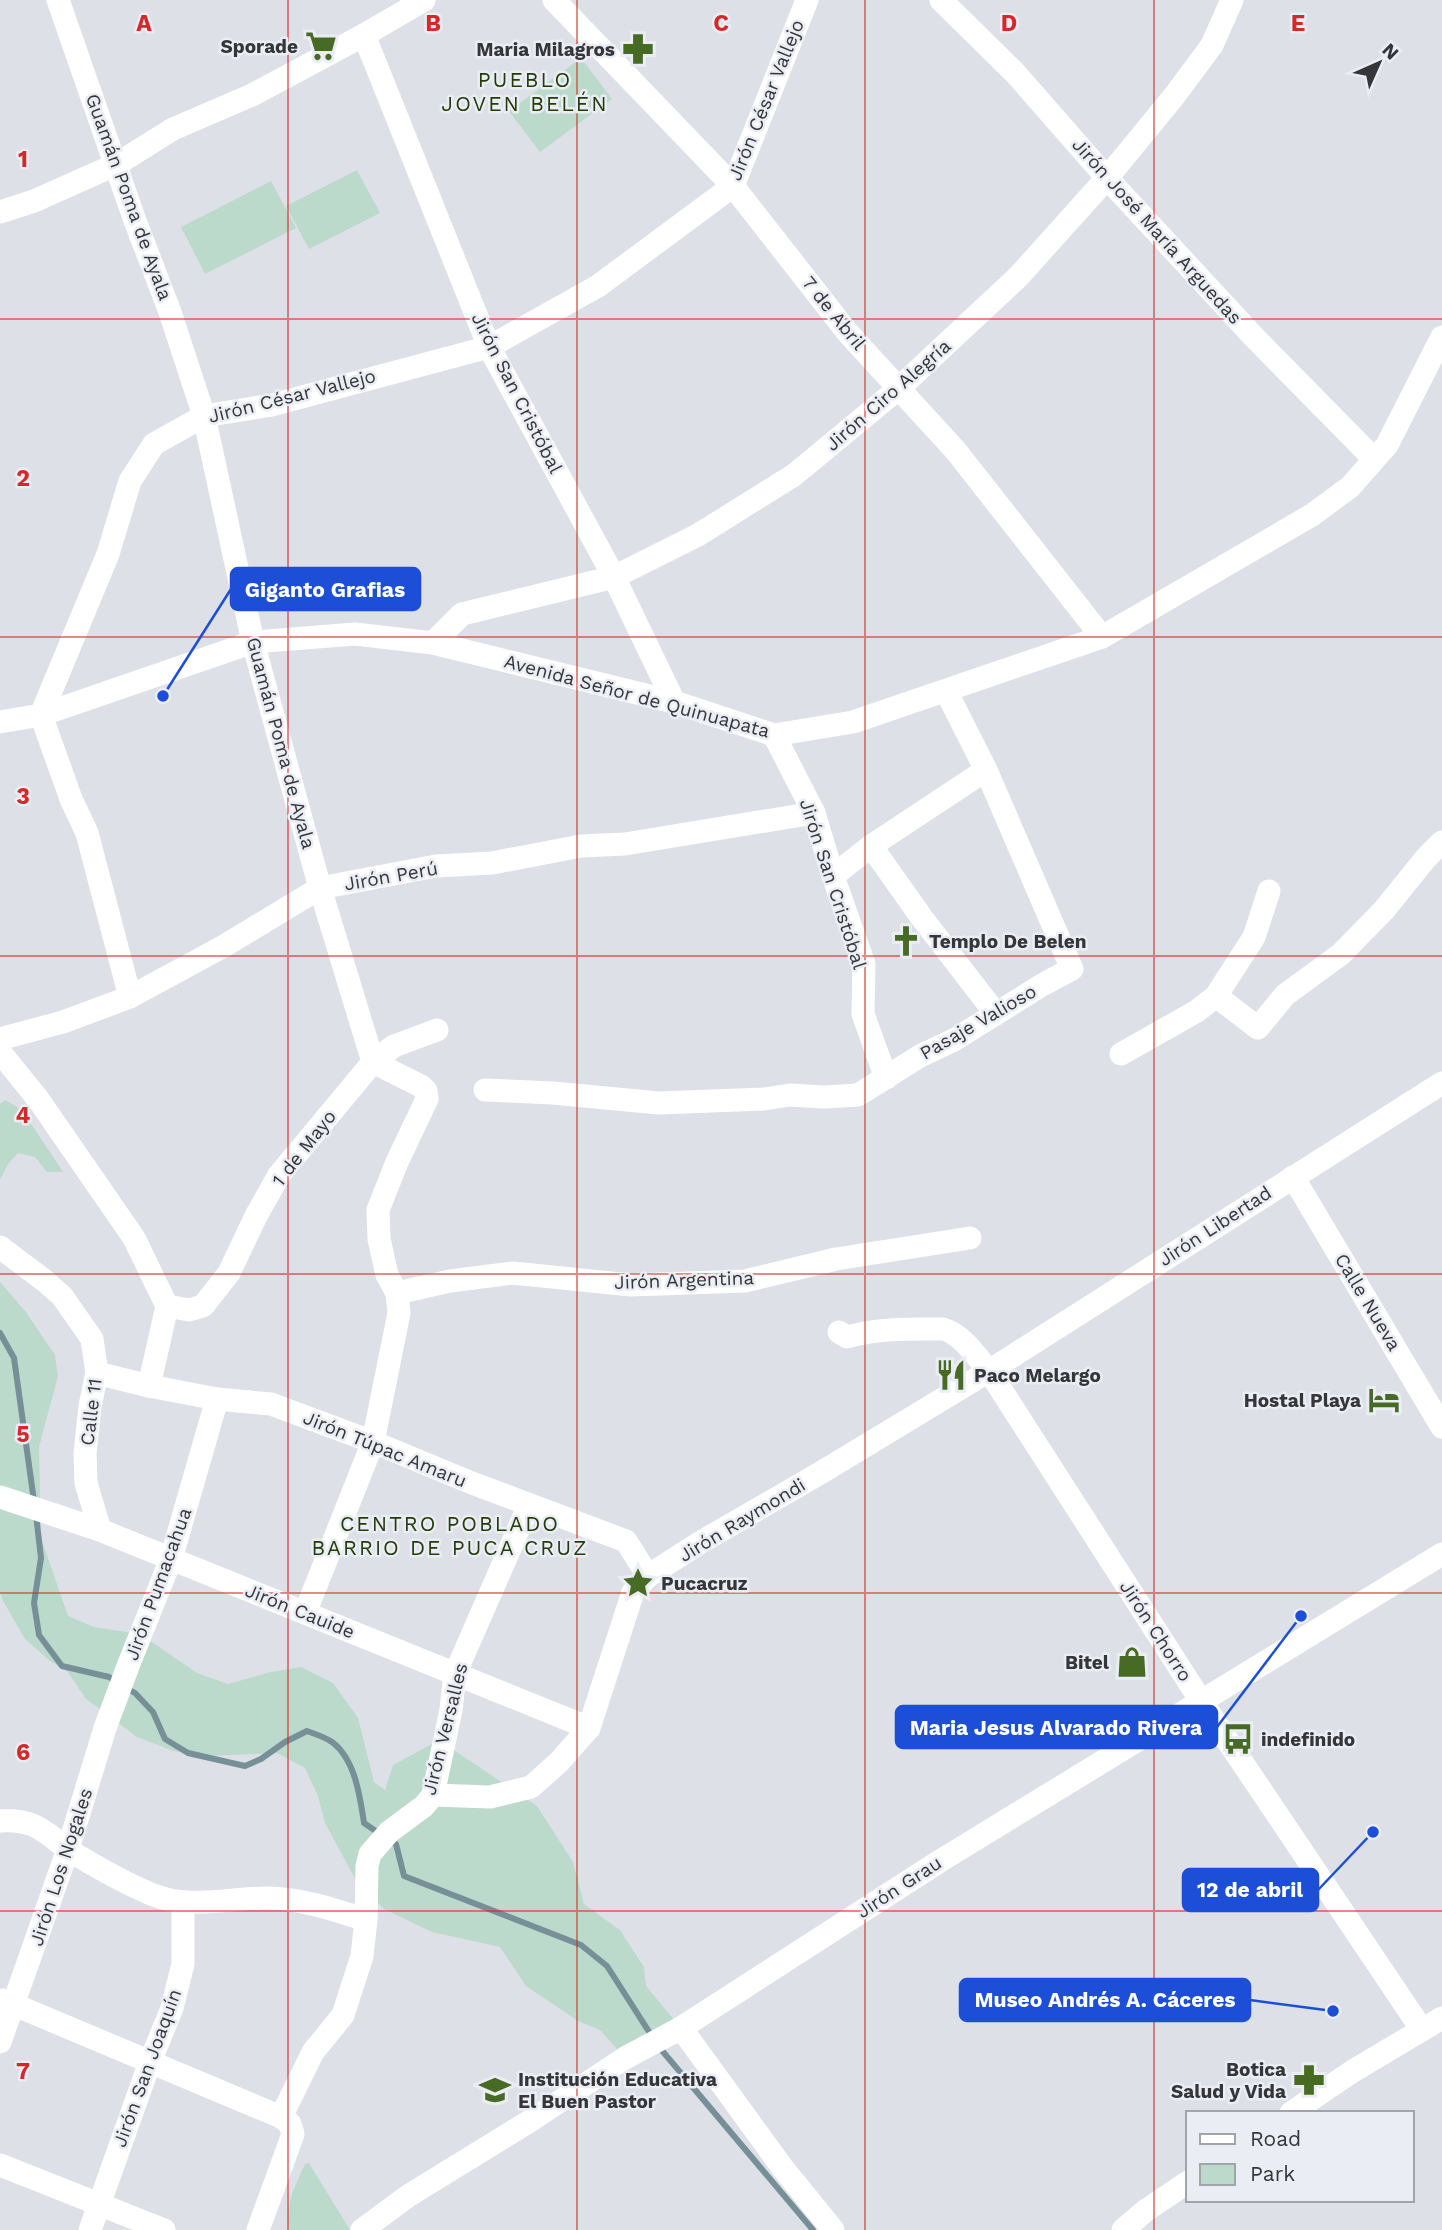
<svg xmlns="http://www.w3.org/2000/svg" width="1442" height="2230" font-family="'Work Sans',sans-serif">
<rect width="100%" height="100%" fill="#dde0e7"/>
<!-- green -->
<g fill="#bcdacb">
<path d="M 581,58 L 612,99 L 540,152 L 509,111 Z"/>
<path d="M 357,170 L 380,213 L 309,249 L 286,206 Z"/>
<path d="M 271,181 L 296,228 L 205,274 L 181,227 Z"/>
<path d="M 5,1100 L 21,1109 L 63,1172 L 47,1172 L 35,1157 L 18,1153 L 8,1164 L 0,1180 L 0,1104 Z"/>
<path d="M 0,1282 L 25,1311 L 55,1355 L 58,1376 L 39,1447 L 41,1538 L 68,1616 L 94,1627 L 140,1634 L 197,1673 L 228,1684 L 271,1672 L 301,1667 L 333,1683 L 358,1718 L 374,1782 L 385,1790 L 393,1765 L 439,1740 L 537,1806 L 573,1862 L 584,1904 L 620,1930 L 644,1967 L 646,1986 L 681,2028 L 625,2058 L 600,2030 L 578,2021 L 526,1986 L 500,1947 L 432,1932 L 384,1909 L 357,1882 L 325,1823 L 318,1796 L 305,1768 L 277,1753 L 206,1756 L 173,1751 L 137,1737 L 86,1699 L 67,1671 L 50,1661 L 25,1639 L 3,1601 L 0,1592 Z"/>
<path d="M 309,2163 L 350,2230 L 289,2230 C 284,2205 295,2187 305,2164 Z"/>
</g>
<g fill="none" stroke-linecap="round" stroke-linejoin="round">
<!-- stream -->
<g stroke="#779098" stroke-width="6">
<path d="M 0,1333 L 14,1358 L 34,1501"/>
<path d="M 36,1515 L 41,1558 L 34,1603 L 39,1635 L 62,1666 L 109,1677 L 117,1682"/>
<path d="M 126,1688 L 135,1693 L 153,1712 L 165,1739 L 188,1753 L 245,1766 L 261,1759 L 285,1742 L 307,1731 C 315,1734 325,1737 332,1742 C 355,1759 360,1796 364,1823 L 380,1834"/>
<path d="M 389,1840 L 396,1844 L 404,1876 L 581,1945 L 607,1966 L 653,2038"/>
<path d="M 659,2047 L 813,2230"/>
</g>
<!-- minor -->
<g stroke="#fff" stroke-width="23">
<path d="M 58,0 L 134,218 L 170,312 L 204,416 L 253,642 L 320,888 L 373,1062 L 421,1086 L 426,1091 L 427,1099 L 397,1162 L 378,1210 L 379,1239 L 387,1275 L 397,1293 L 399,1313 L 373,1442 L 305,1613"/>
<path d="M 554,0 L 733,186 L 848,333 L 956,451 L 1102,637"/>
<path d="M 941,0 L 1016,74 L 1107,178 L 1253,336 L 1374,459"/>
<path d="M 364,35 L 489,347 L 614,577 L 674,702"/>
<path d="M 0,212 L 34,201 L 117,164 L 173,129 L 252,95 L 364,35 L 424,0"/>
<path d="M 433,643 L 462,614 L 614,577 L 698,535 L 794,475 L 898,389 L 1018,277 L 1107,178 L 1175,95 L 1212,45 L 1232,0"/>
<path d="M 0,722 L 41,715 L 253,642 L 355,634 L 433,643 L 674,702 L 774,735 L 853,722 L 1102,637 L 1312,515 L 1350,487 L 1387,445 L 1442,337"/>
<path d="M 774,735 L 814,813 L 833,876 L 864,964 L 863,1014 L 886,1078"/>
<path d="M 871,846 L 922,918 L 996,1014"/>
<path d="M 833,876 L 871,846 L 986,770"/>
<path d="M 1216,996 L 1258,1028 L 1285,995 L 1341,954 L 1384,910 L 1426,858 L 1442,842"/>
<path d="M 130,997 L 87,833 L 71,799 L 41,715 L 108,554 L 130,481 L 154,444 L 204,416 L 272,405 L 489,347 L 598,286 L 733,186 L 807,0"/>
<path d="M 0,1039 L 63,1022 L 130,997 L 224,946 L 320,888 L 436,866 L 492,863 L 581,846 L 625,844 L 814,813"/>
<path d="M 0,1052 L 38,1099 L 134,1238 L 167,1306 L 149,1386"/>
<path d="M 1121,1054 L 1197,1011 L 1216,996 L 1254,937 L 1269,891"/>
<path d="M 485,1090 L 553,1093 L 659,1103 L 764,1099 L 790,1095 L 824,1097 L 858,1095 L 920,1056 L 954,1040 L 1042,985 L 1072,969 L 986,770 L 946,691"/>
<path d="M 1293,1177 L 1442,1427"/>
<path d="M 0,1247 L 45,1281 L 62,1296 L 92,1339 L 97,1373 L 90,1406 L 85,1453 L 86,1483 L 100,1530"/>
<path d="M 397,1293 L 450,1281 L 513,1273 L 631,1285 L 745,1281 L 836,1259 L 970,1238"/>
<path d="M 167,1306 L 189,1310 L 203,1306 L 229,1273 L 256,1216 L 279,1175 L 373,1062 L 394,1046 L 437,1030"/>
<path d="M 839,1332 L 847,1337 C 879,1328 910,1329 943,1329 C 962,1334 976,1356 989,1371 L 1201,1701 L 1422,2030"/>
<path d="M 97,1373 L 149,1386 L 217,1399 L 271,1404 L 373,1442 L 472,1483 L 626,1541 L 648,1576"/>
<path d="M 0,1497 L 100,1530 L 589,1728"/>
<path d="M 433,1795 L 490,1797 L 531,1787 L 559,1762 L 589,1728 L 633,1592 L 648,1576 L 701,1542 L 822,1472 L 989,1371 L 1442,1083"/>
<path d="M 0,1821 C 39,1818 47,1836 75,1854 C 100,1869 125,1883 151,1894 C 188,1910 228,1898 267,1898 C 300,1898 335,1910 366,1920"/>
<path d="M 3,2000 L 281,2117"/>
<path d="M 681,2028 L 782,2167 L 833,2230"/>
<path d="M 0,2042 L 68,1849 L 105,1728 L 130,1661 L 171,1559 L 217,1399"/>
<path d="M 1291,2113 L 1353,2071 L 1442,2018"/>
<path d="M 0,2165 L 164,2230"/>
<path d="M 90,2230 L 150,2062 L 172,2008 L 183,1964 L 183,1903"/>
<path d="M 258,2230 L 293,2134 L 290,2124 L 281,2117 L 313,2052 L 343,2015 L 362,1956 L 366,1920 L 367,1866 L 370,1854 L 389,1832 L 424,1806 L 433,1795 L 451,1710 L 455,1674 L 529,1505"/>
<path d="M 362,2230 L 408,2196 L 530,2121 L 625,2058 L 681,2028 L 940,1861 L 1442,1554"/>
<path d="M 1123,2230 L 1145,2211 L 1188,2182"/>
</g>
</g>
<!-- grid -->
<path fill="none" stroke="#d62828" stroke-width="2" stroke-opacity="0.55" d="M 288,0 L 288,2230M 577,0 L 577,2230M 865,0 L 865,2230M 1154,0 L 1154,2230M 0,319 L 1442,319M 0,637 L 1442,637M 0,956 L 1442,956M 0,1274 L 1442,1274M 0,1593 L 1442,1593M 0,1911 L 1442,1911"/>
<!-- icons -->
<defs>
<symbol id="supermarket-bare" viewBox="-9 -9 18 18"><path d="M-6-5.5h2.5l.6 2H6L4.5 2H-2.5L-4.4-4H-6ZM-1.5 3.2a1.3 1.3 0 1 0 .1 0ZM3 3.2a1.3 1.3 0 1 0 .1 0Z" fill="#476b24" stroke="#eaedf4" stroke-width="2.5" paint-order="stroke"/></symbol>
<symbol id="pharmacy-bare" viewBox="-9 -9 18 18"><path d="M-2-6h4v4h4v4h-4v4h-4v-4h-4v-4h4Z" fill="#476b24" stroke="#eaedf4" stroke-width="2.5" paint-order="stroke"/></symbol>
<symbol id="church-bare" viewBox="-9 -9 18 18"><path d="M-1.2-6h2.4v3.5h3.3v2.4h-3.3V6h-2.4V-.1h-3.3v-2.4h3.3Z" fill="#476b24" stroke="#eaedf4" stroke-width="2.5" paint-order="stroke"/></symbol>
<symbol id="restaurant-bare" viewBox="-9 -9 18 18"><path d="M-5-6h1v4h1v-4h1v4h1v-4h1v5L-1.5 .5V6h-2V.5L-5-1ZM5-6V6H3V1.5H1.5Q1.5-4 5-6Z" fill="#476b24" stroke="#eaedf4" stroke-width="2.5" paint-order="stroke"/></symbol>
<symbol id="hotel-bare" viewBox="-9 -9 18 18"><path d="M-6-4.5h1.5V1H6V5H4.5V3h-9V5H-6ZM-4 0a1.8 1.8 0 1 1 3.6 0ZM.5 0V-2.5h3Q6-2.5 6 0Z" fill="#476b24" stroke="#eaedf4" stroke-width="2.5" paint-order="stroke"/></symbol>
<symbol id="sight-bare" viewBox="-9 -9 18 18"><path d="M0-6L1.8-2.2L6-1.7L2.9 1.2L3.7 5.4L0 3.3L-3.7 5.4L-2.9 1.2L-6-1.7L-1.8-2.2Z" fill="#476b24" stroke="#eaedf4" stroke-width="2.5" paint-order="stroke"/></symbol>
<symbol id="shop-bare" viewBox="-9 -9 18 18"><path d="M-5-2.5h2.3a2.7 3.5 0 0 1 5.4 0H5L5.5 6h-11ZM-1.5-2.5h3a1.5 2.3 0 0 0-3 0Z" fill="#476b24" stroke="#eaedf4" stroke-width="2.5" paint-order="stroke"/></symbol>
<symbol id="bus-bare" viewBox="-9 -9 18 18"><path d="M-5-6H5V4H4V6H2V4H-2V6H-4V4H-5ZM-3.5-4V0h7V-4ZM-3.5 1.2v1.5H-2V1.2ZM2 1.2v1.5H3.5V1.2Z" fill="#476b24" stroke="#eaedf4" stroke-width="2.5" paint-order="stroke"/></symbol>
<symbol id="school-bare" viewBox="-9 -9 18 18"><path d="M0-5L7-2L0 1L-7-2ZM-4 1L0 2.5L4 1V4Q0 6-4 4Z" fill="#476b24" stroke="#eaedf4" stroke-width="2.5" paint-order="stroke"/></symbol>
</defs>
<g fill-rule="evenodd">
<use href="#supermarket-bare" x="299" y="24" width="44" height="44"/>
<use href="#pharmacy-bare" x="616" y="27" width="44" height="44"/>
<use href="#church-bare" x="884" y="919" width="44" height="44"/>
<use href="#restaurant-bare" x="929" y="1353" width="44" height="44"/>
<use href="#hotel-bare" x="1362" y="1378" width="44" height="44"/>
<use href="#sight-bare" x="616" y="1561" width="44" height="44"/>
<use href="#shop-bare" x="1110" y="1640" width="44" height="44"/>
<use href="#bus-bare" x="1216" y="1717" width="44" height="44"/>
<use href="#pharmacy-bare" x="1287" y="2058" width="44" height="44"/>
<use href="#school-bare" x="473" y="2068" width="44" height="44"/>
</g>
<g text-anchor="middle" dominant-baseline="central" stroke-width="5" stroke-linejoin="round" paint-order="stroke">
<!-- poi labels -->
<g font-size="19" font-weight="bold" fill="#353639" stroke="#eaedf4" text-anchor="end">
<text x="298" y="46">Sporade</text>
<text x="615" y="49">Maria Milagros</text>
<text x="929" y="941" text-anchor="start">Templo De Belen</text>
<text x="974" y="1375" text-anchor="start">Paco Melargo</text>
<text x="1361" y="1400">Hostal Playa</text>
<text x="661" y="1583" text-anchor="start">Pucacruz</text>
<text x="1109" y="1662">Bitel</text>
<text x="1261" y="1739" text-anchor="start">indefinido</text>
<text x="1286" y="2069">Botica<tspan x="1286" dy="22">Salud y Vida</tspan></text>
<text x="518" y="2079" text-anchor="start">Institución Educativa<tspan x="518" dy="22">El Buen Pastor</tspan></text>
</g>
<!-- street labels -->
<g font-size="19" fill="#353639" stroke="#eaedf4">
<text transform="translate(766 100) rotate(-68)">Jirón César Vallejo</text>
<text transform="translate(129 197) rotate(70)">Guamán Poma de Ayala</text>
<text transform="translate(1157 231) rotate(48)">Jirón José María Arguedas</text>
<text transform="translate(834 313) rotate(51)">7 de Abril</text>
<text transform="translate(517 393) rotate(63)">Jirón San Cristóbal</text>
<text transform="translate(888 395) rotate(-41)">Jirón Ciro Alegría</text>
<text transform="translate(292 396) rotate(-14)">Jirón César Vallejo</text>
<text transform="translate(637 696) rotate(15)">Avenida Señor de Quinuapata</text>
<text transform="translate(281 743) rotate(75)">Guamán Poma de Ayala</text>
<text transform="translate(391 876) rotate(-10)">Jirón Perú</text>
<text transform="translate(833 884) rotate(72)">Jirón San Cristóbal</text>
<text transform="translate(978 1022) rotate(-30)">Pasaje Valioso</text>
<text transform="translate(304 1148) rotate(-52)">1 de Mayo</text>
<text transform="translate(1215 1226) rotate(-33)">Jirón Libertad</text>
<text transform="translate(684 1280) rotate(-2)">Jirón Argentina</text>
<text transform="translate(1368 1302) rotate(59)">Calle Nueva</text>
<text transform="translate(91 1412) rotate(-83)">Calle 11</text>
<text transform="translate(385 1449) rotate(22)">Jirón Túpac Amaru</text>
<text transform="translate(742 1520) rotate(-31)">Jirón Raymondi</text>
<text transform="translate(158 1584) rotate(-70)">Jirón Pumacahua</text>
<text transform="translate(300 1611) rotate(22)">Jirón Cauide</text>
<text transform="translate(1156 1631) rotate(57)">Jirón Chorro</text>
<text transform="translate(445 1729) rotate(-76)">Jirón Versalles</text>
<text transform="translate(61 1867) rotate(-72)">Jirón Los Nogales</text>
<text transform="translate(899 1887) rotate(-33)">Jirón Grau</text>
<text transform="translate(147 2068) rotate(-70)">Jirón San Joaquín</text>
</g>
<!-- neighbourhood labels -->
<g font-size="21" letter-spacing="2" fill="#243c0a" stroke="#eaedf4">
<text x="525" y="79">PUEBLO<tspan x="525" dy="24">JOVEN BELÉN</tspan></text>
<text x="450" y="1523">CENTRO POBLADO<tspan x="450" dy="24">BARRIO DE PUCA CRUZ</tspan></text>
</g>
</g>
<g font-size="23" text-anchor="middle" font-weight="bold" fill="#d62828" stroke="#eaedf4" stroke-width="5" stroke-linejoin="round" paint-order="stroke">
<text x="144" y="31">A</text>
<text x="433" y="31">B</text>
<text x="721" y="31">C</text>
<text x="1009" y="31">D</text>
<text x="1298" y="31">E</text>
<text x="23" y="167">1</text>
<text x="23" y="486">2</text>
<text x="23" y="804">3</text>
<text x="23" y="1123">4</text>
<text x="23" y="1442">5</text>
<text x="23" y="1760">6</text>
<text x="23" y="2079">7</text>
</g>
<!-- callouts -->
<path fill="none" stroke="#1d4ed8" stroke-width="2.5" d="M163 696L231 589M1301 1616L1217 1727M1373 1832L1318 1890M1333 2011L1250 2000"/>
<g fill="#1d4ed8" stroke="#eaedf4" stroke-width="2.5">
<circle cx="163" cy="696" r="7"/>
<circle cx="1301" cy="1616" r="7"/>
<circle cx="1373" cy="1832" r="7"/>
<circle cx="1333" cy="2011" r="7"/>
</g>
<g fill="#1d4ed8" stroke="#1d4ed8" stroke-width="2.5">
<rect x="231" y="568" width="189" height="42" rx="7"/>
<rect x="896" y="1706" width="321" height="42" rx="7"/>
<rect x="1183" y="1869" width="135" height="42" rx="7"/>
<rect x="960" y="1979" width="290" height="42" rx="7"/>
</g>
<g font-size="21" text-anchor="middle" font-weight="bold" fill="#fff">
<text x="325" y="597">Giganto Grafias</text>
<text x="1056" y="1735">Maria Jesus Alvarado Rivera</text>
<text x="1250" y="1897">12 de abril</text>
<text x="1105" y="2007">Museo Andrés A. Cáceres</text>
</g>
<!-- legend -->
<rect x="1186" y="2111" width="228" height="91" fill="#eaedf4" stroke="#a2a4a9" stroke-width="2"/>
<rect x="1200" y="2134" width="35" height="10" fill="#ffffff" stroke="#a2a4a9" stroke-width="2"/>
<text x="1250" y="2146" font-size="21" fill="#353639">Road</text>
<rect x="1200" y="2164" width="35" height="21" fill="#bcdacb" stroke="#a2a4a9" stroke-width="2"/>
<text x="1250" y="2181" font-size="21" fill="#353639">Park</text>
<!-- north arrow -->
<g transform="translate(1379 63) rotate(45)" stroke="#eaedf4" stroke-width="5" paint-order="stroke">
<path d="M0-5L12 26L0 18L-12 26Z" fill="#353639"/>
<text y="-10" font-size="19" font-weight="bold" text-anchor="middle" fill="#353639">N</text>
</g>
</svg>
